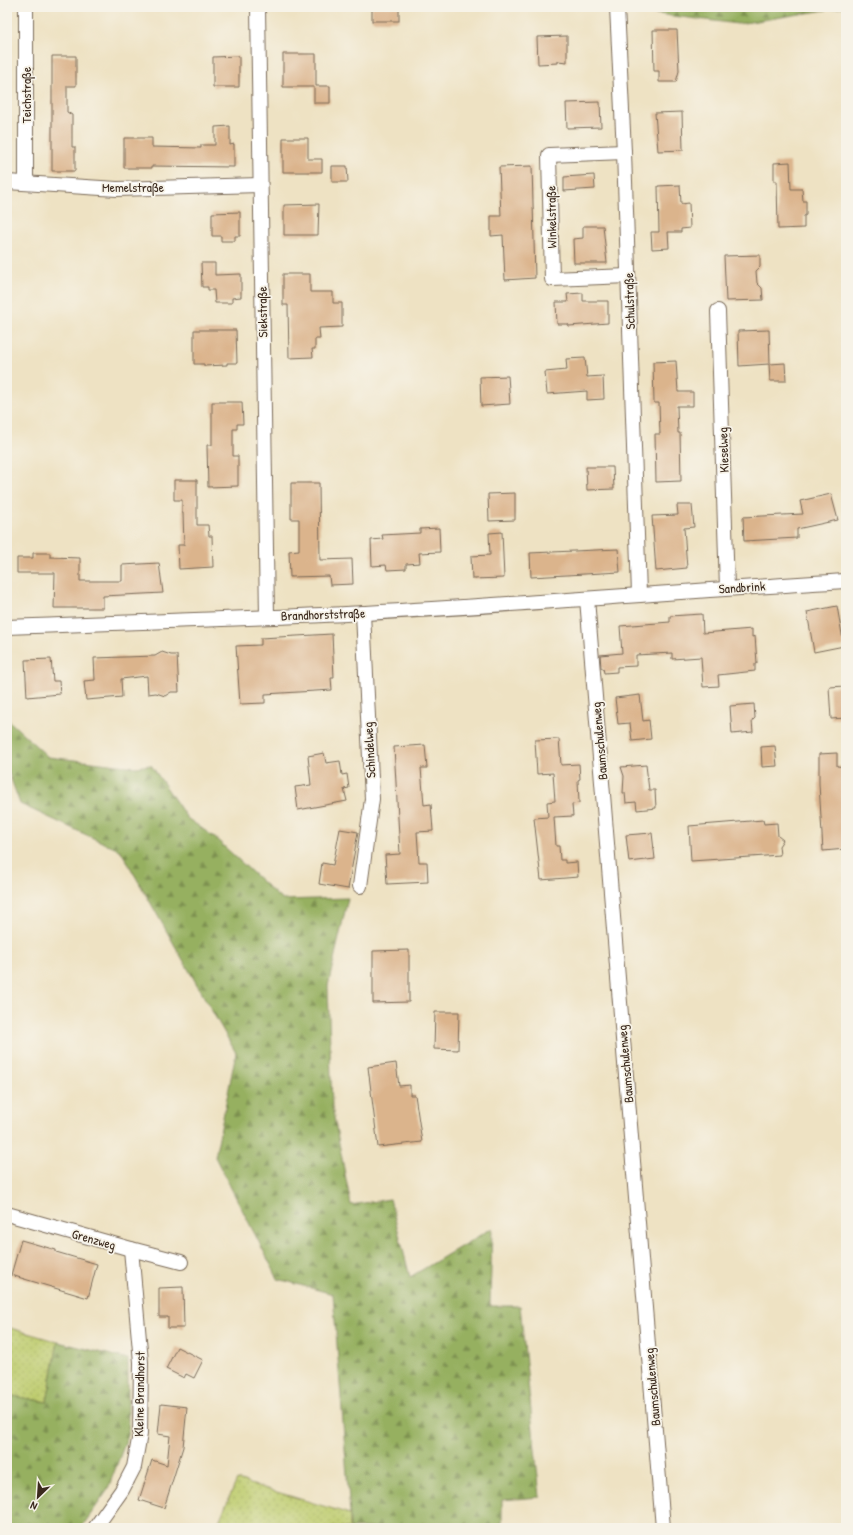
<svg xmlns="http://www.w3.org/2000/svg" width="853" height="1535" font-family="'Patrick Hand',sans-serif">
<defs>
<pattern id="grass-dots" width="8" height="8" patternUnits="userSpaceOnUse"><rect width="8" height="8" fill="#becc6e"/><path d="M2 2h.1M6 6h.1" fill="none" stroke="#a4af5f" stroke-width="1.8" stroke-linecap="round"/></pattern>
<pattern id="forest-firs" width="22" height="20" patternUnits="userSpaceOnUse"><rect width="22" height="20" fill="#96b061"/><path d="M5 1l3.5 6h-7zM16 11l3.5 6h-7z" fill="#7c8f4f"/></pattern>
</defs>
<rect width="100%" height="100%" fill="#f7f3e8"/>
<filter id="ink" filterUnits="userSpaceOnUse"><feTurbulence type="fractalNoise" baseFrequency=".025" numOctaves="2"/><feDisplacementMap in="SourceGraphic" scale="8" xChannelSelector="R" yChannelSelector="G"/><feConvolveMatrix kernelMatrix="1 2 1 2 8 2 1 2 1" color-interpolation-filters="sRGB"/></filter>
<filter id="wash" filterUnits="userSpaceOnUse"><feTurbulence type="fractalNoise" baseFrequency=".012" numOctaves="4" result="noise"/><feDisplacementMap in="SourceGraphic" scale="16" xChannelSelector="R" yChannelSelector="G"/><feGaussianBlur stdDeviation="0.9" result="paint"/><feColorMatrix in="noise" values="0 0 0 0 0 0 0 0 0 0 0 0 0 0 0 0 0 1.4 0 .05"/><feComposite in="paint" operator="in"/></filter>
<g filter="url(#wash)">
<rect width="100%" height="100%" fill="#eee2c3"/>
<!-- grass -->
<g fill="url(#grass-dots)" stroke="#7c7b46">
<path d="M 7,1327 L 58,1342 L 47,1402 L 7,1395 Z"/>
<path d="M 237,1480 L 350,1514 L 350,1528 L 216,1528 Z"/>
</g>
<!-- forest -->
<g fill="url(#forest-firs)" stroke="#686d40">
<path d="M 632,7 L 844,7 L 738,24 L 633,11 Z"/>
<path d="M 7,719 L 48,757 L 136,767 L 151,765 L 187,818 L 214,837 L 282,900 L 348,898 L 328,986 L 332,1107 L 351,1205 L 390,1199 L 410,1277 L 492,1228 L 490,1306 L 520,1306 L 540,1497 L 502,1500 L 502,1528 L 350,1528 L 350,1514 L 333,1294 L 278,1279 L 215,1157 L 236,1053 L 121,851 L 20,804 L 7,768 Z"/>
<path d="M 58,1342 L 128,1359 L 128,1435 L 107,1491 L 81,1528 L 7,1528 L 7,1395 L 47,1402 Z"/>
</g>
<g id="blocks">
<!-- building -->
<g fill="#dbb48c">
<rect x="372" y="7" width="27" height="14"/>
<path d="M 653,30 L 677,30 L 679,71 L 676,82 L 659,82 L 659,71 L 654,71 Z"/>
<path d="M 567,36 L 567,62 L 558,61 L 558,63 L 538,64 L 537,37 Z"/>
<path d="M 283,54 L 316,54 L 316,86 L 330,86 L 330,103 L 314,103 L 314,87 L 283,87 Z"/>
<path d="M 52,56 L 76,56 L 76,86 L 67,86 L 67,112 L 72,115 L 72,147 L 75,147 L 75,171 L 52,171 Z"/>
<path d="M 239,56 L 239,87 L 213,87 L 213,57 Z"/>
<path d="M 600,102 L 601,127 L 567,128 L 566,103 Z"/>
<path d="M 682,112 L 683,150 L 658,151 L 655,113 Z"/>
<path d="M 230,126 L 230,145 L 234,144 L 234,167 L 152,166 L 152,168 L 124,168 L 124,138 L 152,138 L 152,147 L 201,148 L 201,145 L 215,145 L 215,127 Z"/>
<path d="M 283,138 L 308,138 L 308,159 L 322,159 L 322,172 L 283,172 Z"/>
<path d="M 790,162 L 791,189 L 802,189 L 803,201 L 806,201 L 806,215 L 804,216 L 804,228 L 778,229 L 777,181 L 774,181 L 774,163 Z"/>
<path d="M 332,166 L 347,166 L 348,182 L 332,182 Z"/>
<path d="M 532,166 L 535,278 L 505,280 L 503,235 L 491,236 L 491,216 L 501,216 L 499,167 Z"/>
<path d="M 594,175 L 595,189 L 564,191 L 564,177 Z"/>
<path d="M 680,185 L 681,204 L 689,203 L 690,228 L 681,229 L 681,232 L 668,232 L 669,248 L 652,249 L 651,232 L 659,232 L 658,186 Z"/>
<path d="M 319,204 L 318,235 L 284,235 L 284,205 Z"/>
<path d="M 240,212 L 240,236 L 235,236 L 235,241 L 221,241 L 221,236 L 212,236 L 212,213 Z"/>
<path d="M 583,226 L 603,226 L 607,263 L 574,263 L 573,239 L 583,238 Z"/>
<path d="M 760,255 L 760,267 L 756,271 L 757,283 L 762,288 L 763,300 L 726,301 L 724,256 Z"/>
<path d="M 201,263 L 215,263 L 215,275 L 241,274 L 241,297 L 232,298 L 232,303 L 215,303 L 214,290 L 208,290 L 208,287 L 202,287 Z"/>
<path d="M 283,274 L 310,274 L 310,292 L 333,292 L 333,303 L 342,303 L 342,327 L 319,328 L 320,339 L 315,339 L 315,349 L 312,349 L 313,357 L 289,358 L 288,305 L 283,305 Z"/>
<path d="M 583,293 L 583,301 L 608,301 L 608,323 L 569,326 L 568,324 L 557,324 L 556,302 L 568,302 L 567,294 Z"/>
<path d="M 194,330 L 236,330 L 237,363 L 227,363 L 227,365 L 204,366 L 204,364 L 194,364 Z"/>
<path d="M 769,330 L 770,364 L 785,363 L 786,381 L 770,381 L 769,364 L 739,366 L 738,331 Z"/>
<path d="M 585,358 L 587,377 L 603,376 L 604,399 L 587,400 L 587,391 L 547,394 L 545,372 L 567,370 L 566,359 Z"/>
<path d="M 676,361 L 678,392 L 693,392 L 693,406 L 677,406 L 678,433 L 680,433 L 681,481 L 656,482 L 655,434 L 660,434 L 659,403 L 654,403 L 653,362 Z"/>
<path d="M 508,376 L 510,404 L 481,406 L 480,377 Z"/>
<path d="M 212,402 L 242,402 L 243,424 L 237,424 L 237,429 L 233,429 L 233,456 L 238,456 L 238,486 L 208,487 L 207,445 L 212,445 Z"/>
<path d="M 586,467 L 613,467 L 614,489 L 587,490 Z"/>
<path d="M 174,480 L 197,480 L 197,525 L 208,525 L 209,536 L 212,536 L 213,567 L 179,569 L 178,545 L 184,545 L 183,513 L 182,513 L 182,500 L 174,500 Z"/>
<path d="M 291,483 L 319,483 L 320,560 L 352,559 L 353,584 L 330,585 L 329,576 L 290,577 L 289,551 L 299,550 L 299,519 L 291,519 Z"/>
<path d="M 515,493 L 515,520 L 489,521 L 488,494 Z"/>
<path d="M 831,494 L 838,520 L 797,529 L 797,538 L 744,541 L 743,517 L 803,514 L 800,501 Z"/>
<path d="M 677,505 L 692,505 L 694,527 L 684,528 L 687,568 L 656,571 L 652,516 L 678,515 Z"/>
<path d="M 439,528 L 440,552 L 419,553 L 420,563 L 406,564 L 406,569 L 387,570 L 386,565 L 372,566 L 371,540 L 383,539 L 382,535 L 420,533 L 420,529 Z"/>
<path d="M 502,532 L 504,578 L 472,579 L 471,556 L 490,555 L 489,533 Z"/>
<path d="M 618,549 L 620,572 L 531,577 L 530,553 Z"/>
<path d="M 33,553 L 50,553 L 50,557 L 80,558 L 80,581 L 122,581 L 122,565 L 159,563 L 163,593 L 103,596 L 103,608 L 54,608 L 55,573 L 17,573 L 17,558 L 33,558 Z"/>
<path d="M 837,606 L 844,646 L 814,652 L 807,612 Z"/>
<path d="M 702,614 L 703,633 L 752,629 L 752,637 L 755,636 L 757,663 L 755,664 L 755,671 L 718,675 L 719,686 L 703,687 L 701,657 L 672,659 L 672,653 L 636,655 L 636,666 L 617,667 L 617,672 L 604,673 L 603,668 L 601,668 L 600,655 L 622,653 L 620,626 L 670,622 L 670,616 Z"/>
<path d="M 332,634 L 334,678 L 331,678 L 332,690 L 265,694 L 265,703 L 240,704 L 236,646 L 261,645 L 261,638 Z"/>
<path d="M 162,652 L 171,655 L 177,655 L 179,692 L 171,692 L 165,696 L 156,693 L 148,694 L 147,676 L 121,679 L 122,697 L 86,700 L 84,681 L 95,680 L 94,658 L 155,656 Z"/>
<path d="M 51,659 L 53,681 L 59,681 L 60,694 L 27,697 L 25,660 Z"/>
<path d="M 846,686 L 846,718 L 831,719 L 829,687 Z"/>
<path d="M 640,695 L 643,721 L 649,720 L 651,739 L 632,741 L 630,723 L 618,724 L 615,698 Z"/>
<path d="M 754,704 L 755,718 L 752,721 L 753,732 L 732,734 L 730,706 Z"/>
<path d="M 559,739 L 561,765 L 579,764 L 580,779 L 578,780 L 579,803 L 572,804 L 573,816 L 554,817 L 556,846 L 559,846 L 560,860 L 565,860 L 565,863 L 577,862 L 578,877 L 541,880 L 534,818 L 548,817 L 547,802 L 555,801 L 553,773 L 537,774 L 535,740 Z"/>
<path d="M 425,745 L 427,768 L 421,768 L 424,805 L 431,804 L 433,831 L 417,832 L 419,862 L 427,862 L 428,882 L 387,884 L 385,855 L 400,854 L 394,747 Z"/>
<path d="M 775,746 L 777,766 L 762,767 L 761,747 Z"/>
<path d="M 324,753 L 326,763 L 340,761 L 342,775 L 347,774 L 349,788 L 344,789 L 347,801 L 298,810 L 295,787 L 311,785 L 308,756 Z"/>
<path d="M 837,753 L 837,766 L 846,767 L 846,849 L 823,851 L 819,784 L 819,754 Z"/>
<path d="M 646,765 L 649,790 L 655,790 L 656,808 L 637,810 L 636,802 L 626,803 L 625,793 L 623,793 L 624,776 L 621,767 Z"/>
<path d="M 763,820 L 764,824 L 777,823 L 778,836 L 783,840 L 779,846 L 780,855 L 691,861 L 689,826 Z"/>
<path d="M 340,829 L 358,832 L 348,889 L 319,884 L 322,863 L 333,865 Z"/>
<path d="M 652,833 L 655,859 L 629,862 L 626,835 Z"/>
<path d="M 409,950 L 409,1002 L 373,1003 L 373,951 Z"/>
<path d="M 435,1012 L 459,1012 L 458,1050 L 434,1049 Z"/>
<path d="M 396,1063 L 399,1086 L 410,1085 L 410,1095 L 415,1095 L 422,1142 L 378,1147 L 368,1067 Z"/>
<path d="M 21,1240 L 56,1250 L 56,1252 L 97,1264 L 88,1298 L 11,1275 Z"/>
<path d="M 183,1287 L 184,1328 L 168,1328 L 168,1317 L 159,1317 L 159,1288 Z"/>
<path d="M 177,1347 L 203,1360 L 194,1378 L 186,1374 L 184,1378 L 166,1369 Z"/>
<path d="M 161,1404 L 187,1407 L 183,1447 L 164,1508 L 139,1500 L 152,1460 L 167,1465 L 170,1436 L 158,1434 Z"/>
</g>
</g>
</g>
<g filter="url(#ink)">
<use href="#blocks" fill-opacity="0" stroke="#7a6a58" stroke-width="1"/>
<g fill="none" stroke-linecap="round" stroke-linejoin="round">
<defs>
<g id="minor">
<path d="M 26,7 L 26,182"/>
<path d="M 258,7 L 267,617"/>
<path d="M 617,7 L 624,152 L 639,594"/>
<path d="M 624,152 L 549,155 L 552,279 L 628,276"/>
<path d="M 7,182 L 117,189 L 260,185"/>
<path d="M 718,311 L 727,588"/>
<path d="M 587,599 L 663,1528"/>
<path d="M 7,627 C 127,622 246,619 366,613 C 526,604 686,591 846,581"/>
<path d="M 360,886 L 372,799 L 363,613"/>
<path d="M 7,1214 L 131,1249 L 181,1262"/>
<path d="M 95,1528 L 122,1490 L 134,1467 L 140,1434 L 141,1362 L 131,1249"/>
</g>
</defs>
<!-- minor casing -->
<use href="#minor" stroke="#7a6a58" stroke-width="16"/>
<!-- minor -->
<use href="#minor" stroke="#fff" stroke-width="14"/>
</g>
</g>
<g text-anchor="middle" dominant-baseline="central" stroke-width="3.5" stroke-linejoin="round" paint-order="stroke">
<!-- street labels -->
<g font-size="13" fill="#3b2a1e" stroke="#f7f3e8">
<text transform="translate(26 95) rotate(-90)">Teichstraße</text>
<text x="133" y="187">Memelstraße</text>
<text transform="translate(551 217) rotate(-91)">Winkelstraße</text>
<text transform="translate(629 301) rotate(-92)">Schulstraße</text>
<text transform="translate(262 312) rotate(-91)">Siekstraße</text>
<text transform="translate(723 450) rotate(-92)">Kieselweg</text>
<text transform="translate(742 587) rotate(-4)">Sandbrink</text>
<text transform="translate(323 614) rotate(-2)">Brandhorststraße</text>
<text transform="translate(599 741) rotate(-95)">Baumschulenweg</text>
<text transform="translate(369 750) rotate(-93)">Schindelweg</text>
<text transform="translate(625 1064) rotate(-95)">Baumschulenweg</text>
<text transform="translate(94 1239) rotate(16)">Grenzweg</text>
<text transform="translate(652 1387) rotate(-95)">Baumschulenweg</text>
<text transform="translate(139 1394) rotate(-89)">Kleine Brandhorst</text>
</g>
</g>
<!-- margin -->
<rect width="853" height="1535" fill="none" stroke="#f7f3e8" stroke-width="24"/>
<!-- north arrow -->
<g transform="translate(38 1497) rotate(205)" stroke="#f7f3e8" stroke-width="3" paint-order="stroke">
<path d="M0-3L7 15L0 10L-7 15Z" fill="#3b2a1e"/>
<text y="-6" font-size="11" font-weight="bold" text-anchor="middle" fill="#3b2a1e">N</text>
</g>
</svg>
